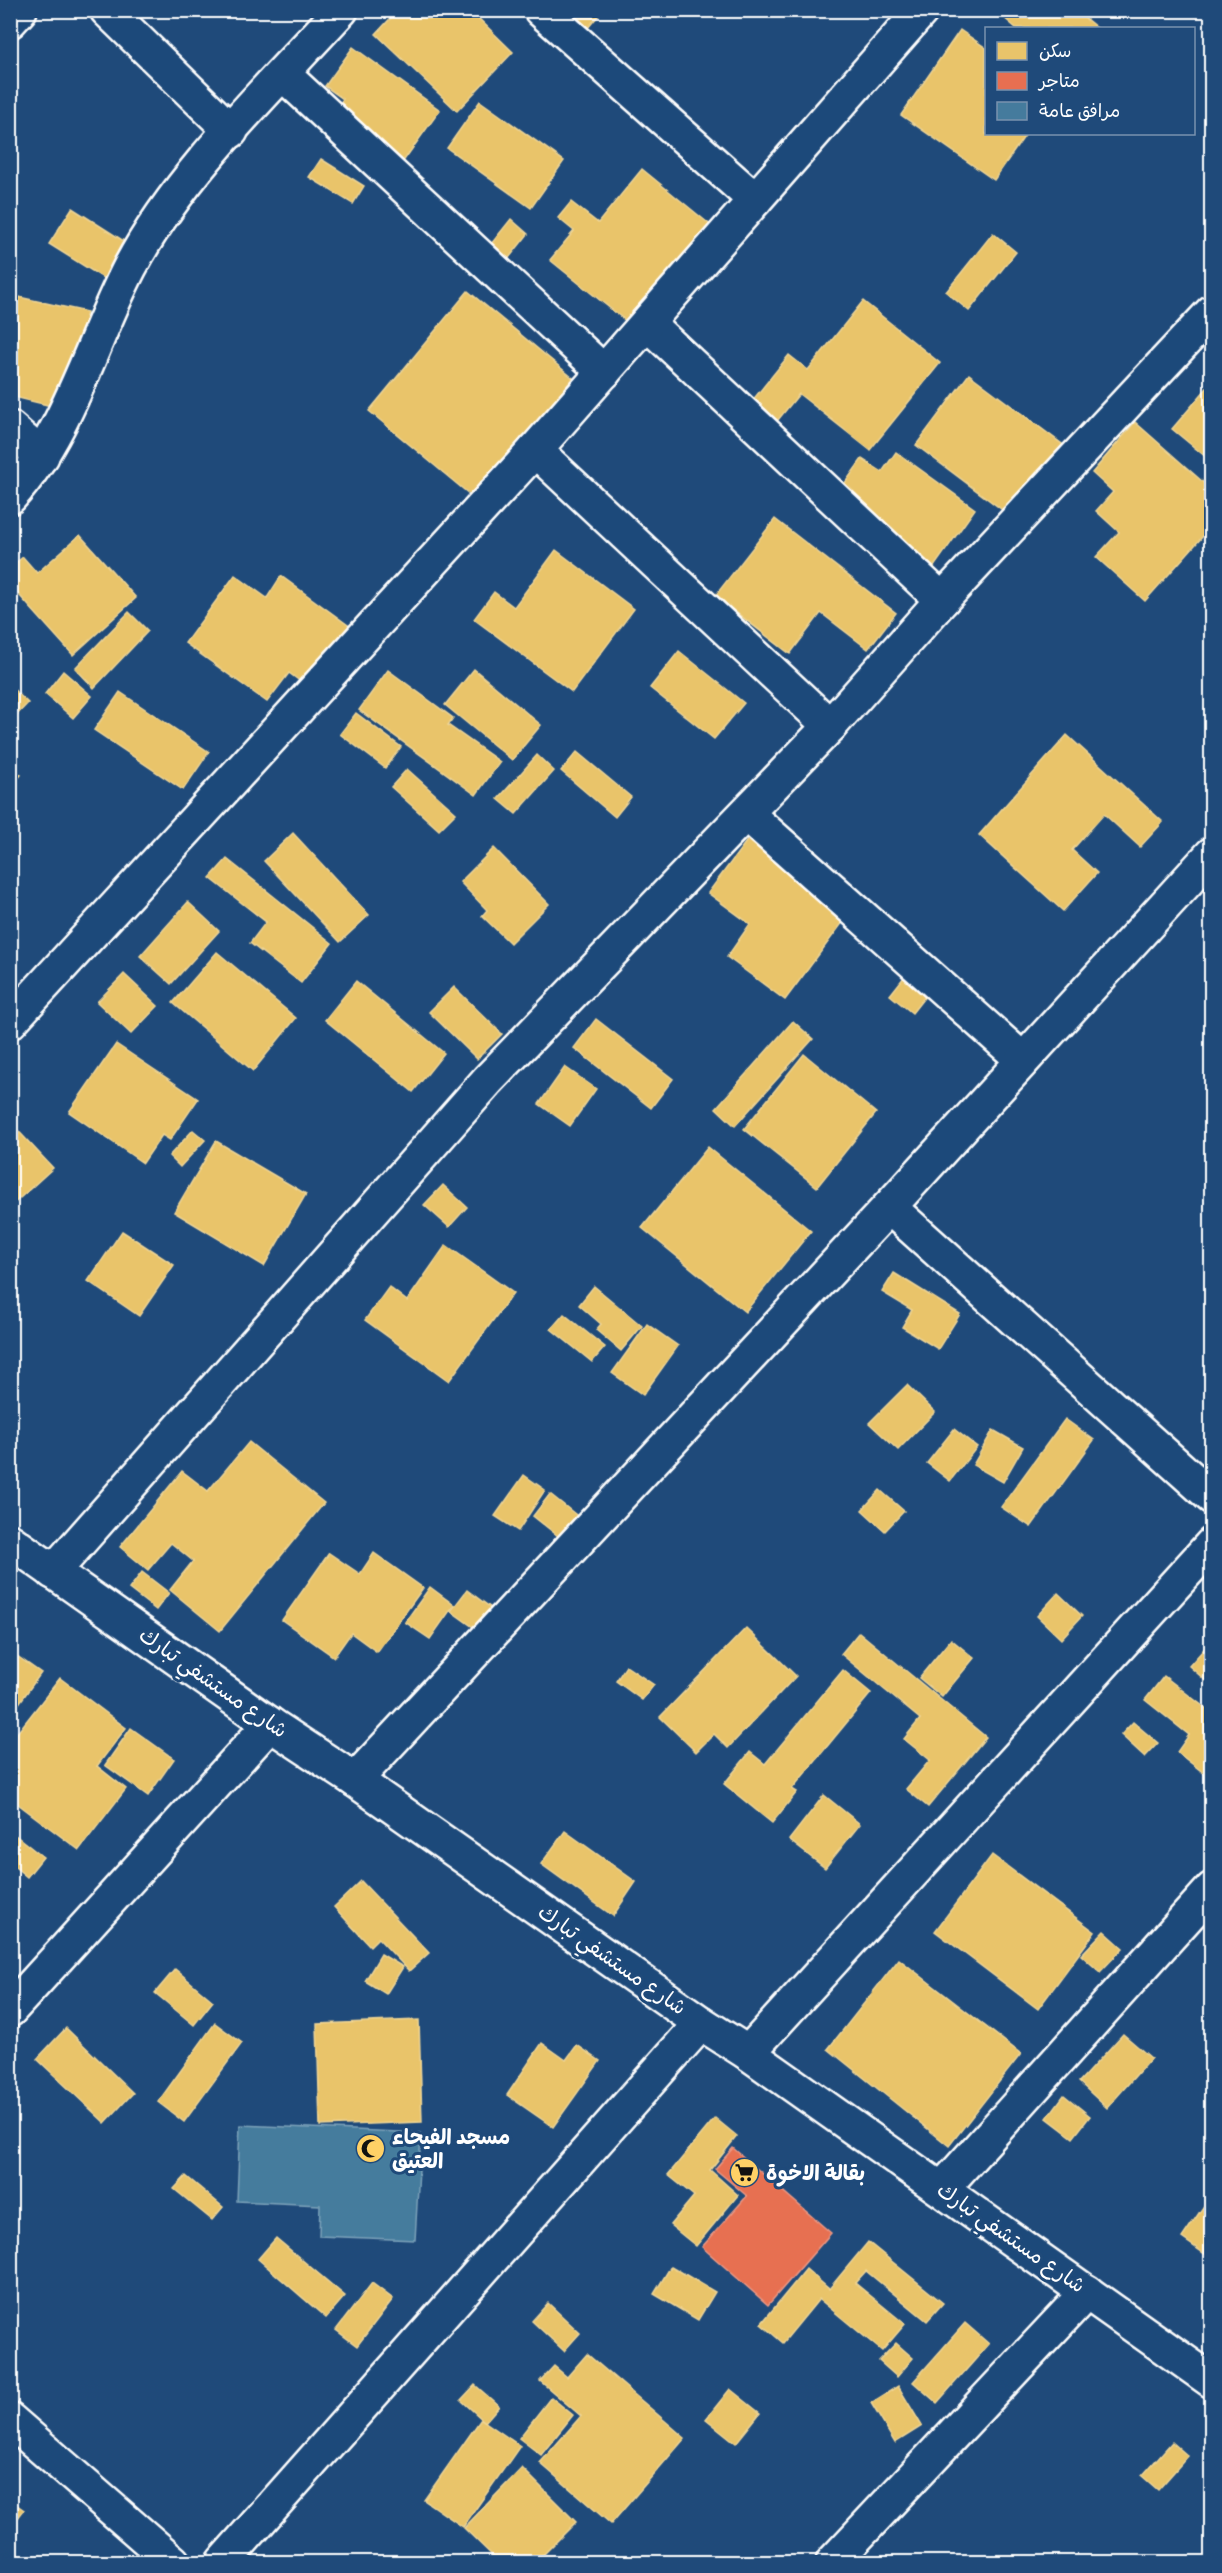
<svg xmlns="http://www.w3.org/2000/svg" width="1222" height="2573" font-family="Pangolin,'Playpen Sans Arabic',sans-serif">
<rect width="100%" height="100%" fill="#1f4a7a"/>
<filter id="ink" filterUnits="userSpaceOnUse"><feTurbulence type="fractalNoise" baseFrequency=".0167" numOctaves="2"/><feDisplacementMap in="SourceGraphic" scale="12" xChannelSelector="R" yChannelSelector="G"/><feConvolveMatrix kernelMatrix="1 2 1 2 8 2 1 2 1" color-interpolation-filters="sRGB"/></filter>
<g filter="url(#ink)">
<!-- homes -->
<g fill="#e9c46a" stroke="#f0d697" stroke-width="1.5">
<path d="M 398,10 L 470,10 L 513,52 L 457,111 L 376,34 Z"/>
<path d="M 555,10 L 603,10 L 582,35 Z"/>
<path d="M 995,10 L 1075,10 L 1097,28 L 1016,28 Z"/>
<path d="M 960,30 L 986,48 L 986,134 L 1026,134 L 994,180 L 901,115 Z"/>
<path d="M 353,47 L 440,110 L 392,177 L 322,127 L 343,99 L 325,86 Z"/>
<path d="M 480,101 L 564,161 L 531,208 L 447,148 Z"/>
<path d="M 321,159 L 364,186 L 353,204 L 309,177 Z"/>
<path d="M 642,169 L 713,227 L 632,326 L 550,260 L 574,231 L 558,218 L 571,202 L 598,223 Z"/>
<path d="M 72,208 L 138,250 L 116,286 L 49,244 Z"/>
<path d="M 511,219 L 528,234 L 505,263 L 487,249 Z"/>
<path d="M 993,233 L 1016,252 L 969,311 L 946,292 Z"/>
<path d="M 468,291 L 573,378 L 475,499 L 369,411 Z"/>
<path d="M 10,295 L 87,312 L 64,409 L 10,396 Z"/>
<path d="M 863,301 L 940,363 L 870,450 L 799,394 L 769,431 L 744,411 L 789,355 L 808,370 Z"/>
<path d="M 969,374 L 1070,450 L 1017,521 L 916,445 Z"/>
<path d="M 1212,382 L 1212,462 L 1172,429 Z"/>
<path d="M 1135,422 L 1212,490 L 1212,526 L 1145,601 L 1096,557 L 1119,532 L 1096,511 L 1113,492 L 1092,473 Z"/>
<path d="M 896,452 L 975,509 L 931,571 L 832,501 L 862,459 L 882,472 Z"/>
<path d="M 775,519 L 896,613 L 868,649 L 821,613 L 790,654 L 715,596 Z"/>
<path d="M 80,535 L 136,598 L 73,655 L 10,585 L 10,567 L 23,557 L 37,573 Z"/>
<path d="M 556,550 L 634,609 L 572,692 L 474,619 L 494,592 L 514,607 Z"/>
<path d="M 235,575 L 267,598 L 281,576 L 352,628 L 309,688 L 289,673 L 267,702 L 185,643 Z"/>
<path d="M 129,612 L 148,631 L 94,688 L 75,668 Z"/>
<path d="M 679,651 L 744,703 L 714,739 L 650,688 Z"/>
<path d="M 474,669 L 541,725 L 512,760 L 445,705 Z"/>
<path d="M 388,670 L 453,718 L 448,725 L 500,762 L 476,795 L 359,710 Z"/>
<path d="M 63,671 L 92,696 L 73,718 L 45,694 Z"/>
<path d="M 10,686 L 28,703 L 10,722 Z"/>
<path d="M 120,692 L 209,752 L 183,790 L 94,730 Z"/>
<path d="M 356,713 L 401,747 L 385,768 L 340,734 Z"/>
<path d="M 1067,735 L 1163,822 L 1140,847 L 1104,814 L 1072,850 L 1097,873 L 1063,911 L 979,835 Z"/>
<path d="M 577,752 L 631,797 L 615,817 L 561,771 Z"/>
<path d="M 537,755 L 554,771 L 516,814 L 498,799 Z"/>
<path d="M 10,767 L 21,775 L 10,788 Z"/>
<path d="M 407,769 L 456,813 L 439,830 L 391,787 Z"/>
<path d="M 293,833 L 369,915 L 340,942 L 264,861 Z"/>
<path d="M 751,835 L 852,910 L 785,1000 L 727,957 L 750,924 L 708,893 Z"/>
<path d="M 494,848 L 549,904 L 510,943 L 482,916 L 487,910 L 460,882 Z"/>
<path d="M 227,859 L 332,943 L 301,983 L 250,943 L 266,922 L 210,878 Z"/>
<path d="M 188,902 L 219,931 L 171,984 L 140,956 Z"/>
<path d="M 217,952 L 296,1018 L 253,1071 L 173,1003 Z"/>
<path d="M 908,972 L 930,990 L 912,1013 L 890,995 Z"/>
<path d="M 124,974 L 158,1006 L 131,1034 L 97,1002 Z"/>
<path d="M 356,981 L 444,1053 L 413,1092 L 325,1020 Z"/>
<path d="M 454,987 L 502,1034 L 477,1059 L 429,1012 Z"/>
<path d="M 596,1019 L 673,1079 L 651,1108 L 574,1048 Z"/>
<path d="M 793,1021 L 813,1039 L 735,1126 L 716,1108 Z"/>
<path d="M 116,1044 L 198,1099 L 170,1140 L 162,1135 L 143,1163 L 69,1112 Z"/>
<path d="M 804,1054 L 876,1113 L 817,1187 L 744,1129 Z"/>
<path d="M 565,1067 L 596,1089 L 570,1126 L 539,1104 Z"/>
<path d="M 10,1122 L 53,1168 L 10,1207 Z"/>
<path d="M 193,1130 L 205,1140 L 180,1167 L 169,1156 Z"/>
<path d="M 216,1141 L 306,1194 L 264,1266 L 174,1212 Z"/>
<path d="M 708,1147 L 811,1231 L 745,1312 L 642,1228 Z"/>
<path d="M 443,1185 L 467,1207 L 449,1227 L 424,1205 Z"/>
<path d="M 122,1231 L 174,1265 L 139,1316 L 88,1281 Z"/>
<path d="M 446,1245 L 513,1293 L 449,1381 L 365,1320 L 389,1287 L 407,1301 Z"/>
<path d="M 894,1273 L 960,1314 L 938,1349 L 902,1327 L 912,1310 L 882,1292 Z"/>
<path d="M 594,1286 L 642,1326 L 621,1351 L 596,1330 L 601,1324 L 579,1305 Z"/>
<path d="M 564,1314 L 605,1347 L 592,1362 L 551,1329 Z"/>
<path d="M 647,1324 L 678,1346 L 643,1395 L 612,1373 Z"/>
<path d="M 907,1385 L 935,1412 L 898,1450 L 869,1423 Z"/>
<path d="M 1065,1419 L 1094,1440 L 1031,1527 L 1001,1507 Z"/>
<path d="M 954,1429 L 977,1447 L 950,1481 L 927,1463 Z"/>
<path d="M 993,1430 L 1023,1447 L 1003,1482 L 973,1465 Z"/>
<path d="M 249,1442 L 324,1503 L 220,1631 L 170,1590 L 193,1561 L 171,1543 L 148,1570 L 120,1547 L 182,1471 L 208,1491 Z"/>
<path d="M 524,1475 L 545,1490 L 518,1531 L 495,1516 Z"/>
<path d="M 880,1490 L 904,1511 L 885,1531 L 862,1510 Z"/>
<path d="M 550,1494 L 580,1518 L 563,1540 L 533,1516 Z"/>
<path d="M 329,1553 L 360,1574 L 374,1553 L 423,1588 L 377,1652 L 351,1633 L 334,1657 L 282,1620 Z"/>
<path d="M 142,1572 L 169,1593 L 156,1610 L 129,1589 Z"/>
<path d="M 430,1587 L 454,1605 L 430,1639 L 405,1622 Z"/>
<path d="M 467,1590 L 495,1611 L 480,1632 L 451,1611 Z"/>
<path d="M 1058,1593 L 1082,1616 L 1061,1639 L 1037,1616 Z"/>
<path d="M 746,1628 L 796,1676 L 728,1748 L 714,1734 L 696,1752 L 660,1717 Z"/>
<path d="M 859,1632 L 986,1737 L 928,1807 L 906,1789 L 930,1760 L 904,1739 L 920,1719 L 841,1654 Z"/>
<path d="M 951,1639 L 974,1658 L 942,1697 L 919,1678 Z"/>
<path d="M 1211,1641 L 1212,1642 L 1212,1686 L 1189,1666 Z"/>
<path d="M 10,1651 L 41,1673 L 10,1716 Z"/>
<path d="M 626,1666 L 654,1685 L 642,1700 L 616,1681 Z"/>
<path d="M 843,1670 L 871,1693 L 792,1789 L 797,1792 L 772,1823 L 724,1784 L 750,1752 L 765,1764 Z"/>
<path d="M 1164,1676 L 1212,1713 L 1212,1774 L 1209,1777 L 1177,1752 L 1189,1735 L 1145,1700 Z"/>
<path d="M 60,1678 L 126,1728 L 97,1766 L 126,1789 L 79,1850 L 10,1798 L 10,1742 Z"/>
<path d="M 1133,1722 L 1158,1743 L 1145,1757 L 1121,1735 Z"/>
<path d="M 131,1728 L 174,1759 L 148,1796 L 105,1765 Z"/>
<path d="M 824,1795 L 860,1824 L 825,1868 L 789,1840 Z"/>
<path d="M 10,1831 L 43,1857 L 27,1877 L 10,1863 Z"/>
<path d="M 565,1831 L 636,1882 L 613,1916 L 541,1864 Z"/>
<path d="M 992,1855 L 1095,1932 L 1038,2009 L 935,1931 Z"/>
<path d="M 361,1881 L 429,1953 L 409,1971 L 378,1938 L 370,1946 L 334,1907 Z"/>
<path d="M 1104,1931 L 1123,1948 L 1100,1972 L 1081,1955 Z"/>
<path d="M 381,1954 L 403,1967 L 386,1994 L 365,1981 Z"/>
<path d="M 899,1959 L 1021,2054 L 949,2146 L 828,2049 Z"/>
<path d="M 175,1969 L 213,2001 L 194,2025 L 155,1993 Z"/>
<path d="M 419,2020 L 422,2122 L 320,2126 L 317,2024 Z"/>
<path d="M 215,2023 L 242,2043 L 184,2122 L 158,2102 Z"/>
<path d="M 66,2028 L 133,2093 L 105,2123 L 37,2059 Z"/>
<path d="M 1123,2034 L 1151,2058 L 1107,2108 L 1079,2082 Z"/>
<path d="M 542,2043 L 566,2060 L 577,2045 L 600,2061 L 553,2127 L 507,2095 Z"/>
<path d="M 1064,2095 L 1090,2116 L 1073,2138 L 1047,2118 Z"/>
<path d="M 715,2118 L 737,2136 L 710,2170 L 738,2195 L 696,2246 L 670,2225 L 694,2196 L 668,2175 Z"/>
<path d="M 186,2176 L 223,2207 L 212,2220 L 174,2189 Z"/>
<path d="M 1212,2194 L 1212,2259 L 1182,2238 Z"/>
<path d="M 276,2238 L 345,2296 L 326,2318 L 258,2259 Z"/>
<path d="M 868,2242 L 943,2303 L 927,2321 L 866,2271 L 855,2283 L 905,2324 L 882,2351 L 819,2299 L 783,2343 L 761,2324 L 806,2269 L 829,2289 Z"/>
<path d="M 671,2266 L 715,2292 L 698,2320 L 654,2294 Z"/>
<path d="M 372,2283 L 393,2299 L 357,2346 L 336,2330 Z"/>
<path d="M 548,2303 L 580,2333 L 564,2351 L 532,2321 Z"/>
<path d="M 965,2323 L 989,2344 L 937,2403 L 913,2382 Z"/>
<path d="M 896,2343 L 913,2358 L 897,2377 L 879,2361 Z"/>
<path d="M 587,2354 L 685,2438 L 611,2524 L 540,2463 L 581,2416 L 540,2381 L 554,2366 L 567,2377 Z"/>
<path d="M 475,2385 L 499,2406 L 485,2422 L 461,2400 Z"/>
<path d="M 898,2386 L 922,2426 L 895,2443 L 871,2403 Z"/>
<path d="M 730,2389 L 760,2413 L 736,2443 L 706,2419 Z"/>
<path d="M 551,2397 L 573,2415 L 541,2455 L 519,2438 Z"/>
<path d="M 481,2419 L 520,2446 L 463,2527 L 424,2500 Z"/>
<path d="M 1172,2442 L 1188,2456 L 1158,2490 L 1142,2476 Z"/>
<path d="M 522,2468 L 576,2522 L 536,2562 L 499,2562 L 464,2528 Z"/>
<path d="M 10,2500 L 24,2510 L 10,2528 Z"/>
</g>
<!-- shops -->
<path fill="#e76f51" stroke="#ee9a85" stroke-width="1.5" d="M 733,2148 L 831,2233 L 768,2305 L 702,2247 L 747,2196 L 715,2169 Z"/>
<!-- public -->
<path fill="#457b9d" stroke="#7da3ba" stroke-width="1.5" d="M 240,2125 L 421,2133 L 415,2240 L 319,2236 L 320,2205 L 237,2201 Z"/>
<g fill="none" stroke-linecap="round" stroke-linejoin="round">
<defs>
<g id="minor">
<path d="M 107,10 L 231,131"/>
<path d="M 541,10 L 755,200"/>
<path d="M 10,21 L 20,10"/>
<path d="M 283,74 L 604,372"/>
<path d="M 647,323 L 942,600"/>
<path d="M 10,428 L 42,456"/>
<path d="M 535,450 L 830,726"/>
<path d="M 10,497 C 69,432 90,344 130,267 C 180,173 269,89 341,10"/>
<path d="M 747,814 L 1023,1060"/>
<path d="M 10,1022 L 535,450 L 922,10"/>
<path d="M 889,1207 L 1212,1497"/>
<path d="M 53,1572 L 488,1080 L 830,726 L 942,600 L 1212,312"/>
<path d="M 355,1780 L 889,1207 L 1212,854"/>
<path d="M 10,2010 L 270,1724"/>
<path d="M 748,2053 L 1212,1544"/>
<path d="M 942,2189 L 1212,1889"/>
<path d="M 10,2420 L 173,2562"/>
<path d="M 223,2562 L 701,2023"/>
<path d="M 833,2562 L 1087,2292"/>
</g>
<path id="tertiary" d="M 10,1541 L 270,1724 L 355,1780 L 701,2023 L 748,2053 L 1212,2381"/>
</defs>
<!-- minor casing -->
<use href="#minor" stroke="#fff" stroke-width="38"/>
<!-- tertiary casing -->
<use href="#tertiary" stroke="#fff" stroke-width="38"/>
<!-- minor -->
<use href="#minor" stroke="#1f4a7a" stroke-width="33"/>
<!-- tertiary -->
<use href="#tertiary" stroke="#1f4a7a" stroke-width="33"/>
</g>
</g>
<!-- icons -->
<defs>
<symbol id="mosque-disc" viewBox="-11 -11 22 22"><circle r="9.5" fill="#ffd166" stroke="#1f4a7a"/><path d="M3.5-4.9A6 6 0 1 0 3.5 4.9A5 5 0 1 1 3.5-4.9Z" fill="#111"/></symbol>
<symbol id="supermarket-disc" viewBox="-11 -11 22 22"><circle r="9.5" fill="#ffd166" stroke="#1f4a7a"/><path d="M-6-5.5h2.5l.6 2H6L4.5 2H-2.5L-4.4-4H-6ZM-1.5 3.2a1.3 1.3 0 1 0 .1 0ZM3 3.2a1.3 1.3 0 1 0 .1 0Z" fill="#111"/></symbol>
</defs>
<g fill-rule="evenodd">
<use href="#mosque-disc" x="354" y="2132" width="33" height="33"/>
<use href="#supermarket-disc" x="728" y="2156" width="33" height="33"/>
</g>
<g text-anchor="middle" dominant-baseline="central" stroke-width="6" stroke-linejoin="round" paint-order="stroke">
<!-- street labels -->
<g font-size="21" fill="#fff" stroke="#1f4a7a">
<text transform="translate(213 1683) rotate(35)">شارع مستشفي تبارك</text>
<text transform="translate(612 1960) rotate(35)">شارع مستشفي تبارك</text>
<text transform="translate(1011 2238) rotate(35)">شارع مستشفي تبارك</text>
</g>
<!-- poi labels -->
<g font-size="21" font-weight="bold" fill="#fff" stroke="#1f4a7a" text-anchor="start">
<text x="392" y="2137">مسجد الفيحاء<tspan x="392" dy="24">العتيق</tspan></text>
<text x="766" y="2173">بقالة الاخوة</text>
</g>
</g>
<!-- margin -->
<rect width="1222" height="2573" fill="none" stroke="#1f4a7a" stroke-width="36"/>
<rect x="18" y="18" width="1186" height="2537" fill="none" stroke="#fff" stroke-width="2" filter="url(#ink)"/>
<!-- legend -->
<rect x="985" y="27" width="210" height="108" fill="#1f4a7a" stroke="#7992af" stroke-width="1.5"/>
<rect x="997" y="42" width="30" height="18" fill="#e9c46a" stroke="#7992af" stroke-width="1.5"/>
<text x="1039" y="57" font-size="18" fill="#ffffff">سكن</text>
<rect x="997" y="72" width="30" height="18" fill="#e76f51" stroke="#7992af" stroke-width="1.5"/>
<text x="1039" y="87" font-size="18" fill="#ffffff">متاجر</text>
<rect x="997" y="102" width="30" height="18" fill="#457b9d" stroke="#7992af" stroke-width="1.5"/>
<text x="1039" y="117" font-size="18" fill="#ffffff">مرافق عامة</text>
</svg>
